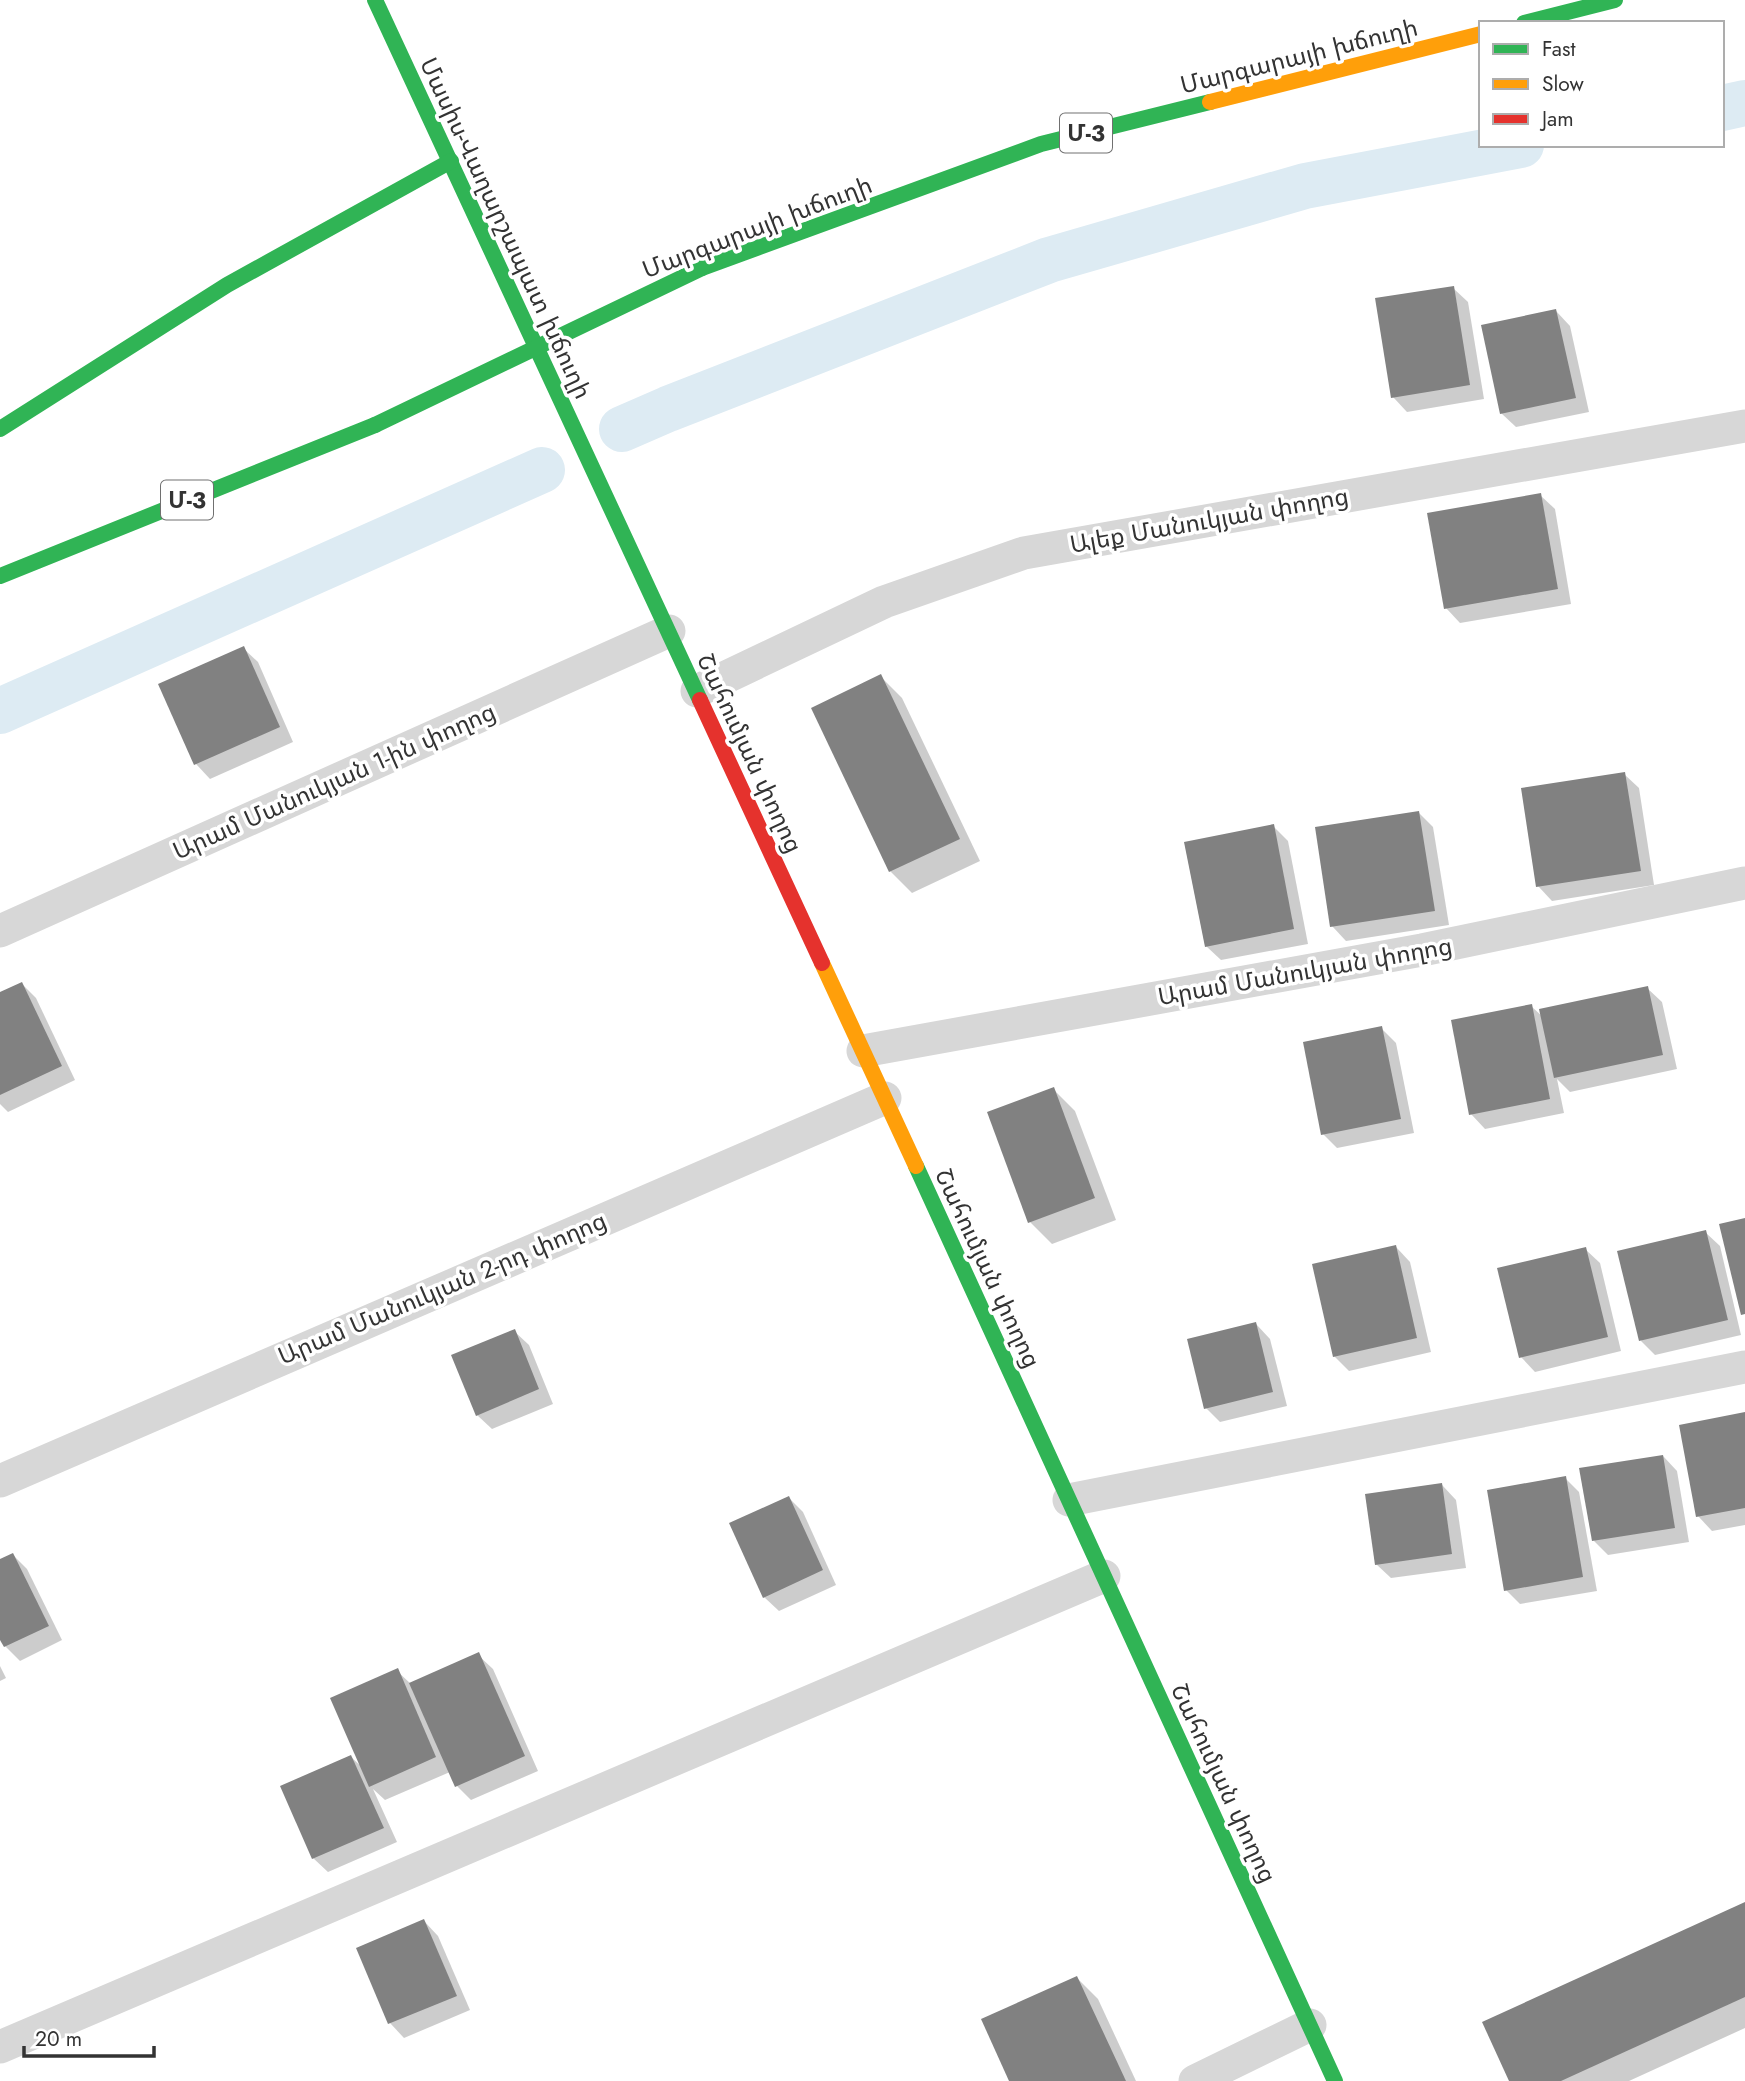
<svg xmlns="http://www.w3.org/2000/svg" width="1745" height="2081" font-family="Jost,'Noto Sans Armenian',sans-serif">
<rect width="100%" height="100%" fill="#fff"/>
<!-- shadow -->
<g fill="#0003">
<path d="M 1453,288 L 1468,302 L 1484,399 L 1407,412 L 1393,397 Z"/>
<path d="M 1556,311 L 1570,326 L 1589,412 L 1516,427 L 1501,413 Z"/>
<path d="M 1540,495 L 1555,509 L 1571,604 L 1460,623 L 1446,608 Z"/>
<path d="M 243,648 L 258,662 L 293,742 L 210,779 L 196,764 L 160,685 Z"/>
<path d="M 880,676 L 902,698 L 980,861 L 912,893 L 890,871 Z"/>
<path d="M 1624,774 L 1639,788 L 1654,885 L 1552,901 L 1538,886 Z"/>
<path d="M 1419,813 L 1433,827 L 1449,925 L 1346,941 L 1332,926 Z"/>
<path d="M 1273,826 L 1288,841 L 1308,944 L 1221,960 L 1206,946 Z"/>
<path d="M 22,984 L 36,998 L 75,1080 L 8,1112 L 0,1104 L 0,994 Z"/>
<path d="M 1647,988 L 1662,1002 L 1677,1069 L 1570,1092 L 1557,1079 L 1564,1113 L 1485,1129 L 1471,1114 L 1531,1006 L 1543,1017 Z"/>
<path d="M 1381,1028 L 1396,1043 L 1414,1133 L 1337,1148 L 1323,1134 Z"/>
<path d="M 1053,1089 L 1075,1111 L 1116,1220 L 1052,1244 L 1030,1222 L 989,1113 Z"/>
<path d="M 1705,1232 L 1720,1246 L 1741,1335 L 1655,1355 L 1641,1341 Z"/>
<path d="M 1396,1247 L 1410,1262 L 1431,1352 L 1349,1371 L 1334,1356 Z"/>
<path d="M 1585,1249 L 1600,1263 L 1621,1351 L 1535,1372 L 1521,1357 Z"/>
<path d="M 1256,1324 L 1270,1339 L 1287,1406 L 1220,1422 L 1206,1408 Z"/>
<path d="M 514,1331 L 529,1345 L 553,1404 L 492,1429 L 477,1415 Z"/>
<path d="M 1745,1414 L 1745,1525 L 1712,1531 L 1698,1516 Z"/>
<path d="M 1663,1456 L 1677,1471 L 1689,1542 L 1608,1555 L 1594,1541 Z"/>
<path d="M 1565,1478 L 1579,1492 L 1597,1591 L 1520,1604 L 1506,1590 Z"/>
<path d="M 1442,1485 L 1456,1500 L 1466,1568 L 1391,1578 L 1376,1564 Z"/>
<path d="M 789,1498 L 803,1512 L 836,1585 L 779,1611 L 764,1597 Z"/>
<path d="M 13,1555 L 27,1569 L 62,1640 L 20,1661 L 5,1646 L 0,1636 L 0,1561 Z"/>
<path d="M 478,1655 L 493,1669 L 538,1771 L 471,1800 L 457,1786 L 450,1772 L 385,1800 L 373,1789 L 397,1842 L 328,1872 L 313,1858 L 351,1757 L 363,1768 L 397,1671 L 411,1684 Z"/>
<path d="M 0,1666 L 6,1678 L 0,1681 Z"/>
<path d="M 1745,1904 L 1745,2028 L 1629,2081 L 1511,2081 Z"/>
<path d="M 424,1921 L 438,1936 L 470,2010 L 404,2038 L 390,2023 Z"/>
<path d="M 1077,1978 L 1098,1999 L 1136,2081 L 1011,2081 Z"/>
</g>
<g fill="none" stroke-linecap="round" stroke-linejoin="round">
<!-- canal -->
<g stroke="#ddebf3" stroke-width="46">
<path d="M 1722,108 L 1745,103"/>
<path d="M 622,429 L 668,409 L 1049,260 L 1305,186 L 1521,145"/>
<path d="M 0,711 L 542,470"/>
</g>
</g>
<!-- building -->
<g fill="#818181">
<path d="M 1454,286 L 1470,385 L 1391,398 L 1375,298 Z"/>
<path d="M 1556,309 L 1576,398 L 1500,414 L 1481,325 Z"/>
<path d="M 1541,493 L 1558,589 L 1444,609 L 1427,513 Z"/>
<path d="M 244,646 L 280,727 L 194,765 L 158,684 Z"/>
<path d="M 881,674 L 960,839 L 889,872 L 811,708 Z"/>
<path d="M 1625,772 L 1641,871 L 1536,887 L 1521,788 Z"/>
<path d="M 1419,811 L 1435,911 L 1330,927 L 1315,827 Z"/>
<path d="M 1274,824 L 1294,929 L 1205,947 L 1184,842 Z"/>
<path d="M 22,982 L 62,1066 L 0,1095 L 0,992 Z"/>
<path d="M 1648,986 L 1663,1055 L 1554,1078 L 1539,1009 Z"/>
<path d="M 1532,1004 L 1550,1099 L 1469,1115 L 1451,1020 Z"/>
<path d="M 1382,1026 L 1401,1119 L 1321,1135 L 1303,1042 Z"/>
<path d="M 1054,1087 L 1095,1198 L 1028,1223 L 987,1112 Z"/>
<path d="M 1745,1218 L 1745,1314 L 1741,1315 L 1719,1224 Z"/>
<path d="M 1706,1230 L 1728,1320 L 1639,1341 L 1617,1251 Z"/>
<path d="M 1396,1245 L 1417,1338 L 1333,1357 L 1312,1264 Z"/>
<path d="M 1586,1247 L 1608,1337 L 1519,1358 L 1497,1268 Z"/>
<path d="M 1256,1322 L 1273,1392 L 1204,1409 L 1187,1339 Z"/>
<path d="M 515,1329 L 539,1389 L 476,1416 L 451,1355 Z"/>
<path d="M 1745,1412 L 1745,1508 L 1696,1517 L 1679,1425 Z"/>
<path d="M 1663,1455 L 1675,1528 L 1592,1541 L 1579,1468 Z"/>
<path d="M 1566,1476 L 1583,1577 L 1504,1591 L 1487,1490 Z"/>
<path d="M 1442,1483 L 1452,1554 L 1375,1565 L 1365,1494 Z"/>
<path d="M 789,1496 L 823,1570 L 763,1598 L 729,1523 Z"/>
<path d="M 13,1553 L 49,1626 L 4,1647 L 0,1640 L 0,1559 Z"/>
<path d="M 479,1652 L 525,1756 L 455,1787 L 409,1683 Z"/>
<path d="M 398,1668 L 436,1757 L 369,1787 L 330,1698 Z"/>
<path d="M 351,1755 L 384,1828 L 312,1859 L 280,1786 Z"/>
<path d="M 1745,1902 L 1745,1997 L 1561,2081 L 1509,2081 L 1482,2022 Z"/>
<path d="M 424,1919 L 457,1996 L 388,2024 L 356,1948 Z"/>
<path d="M 1077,1976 L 1126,2081 L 1009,2081 L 981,2019 Z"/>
</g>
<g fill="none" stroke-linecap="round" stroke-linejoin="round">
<!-- street -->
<g stroke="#d7d7d7" stroke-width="33">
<path d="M 697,691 L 884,602 L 1024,553 L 1745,426"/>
<path d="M 0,931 L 669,631"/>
<path d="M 863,1051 L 1422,950 L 1745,883"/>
<path d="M 0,1481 L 885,1098"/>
<path d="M 1069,1500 L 1745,1367"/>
<path d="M 0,2047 L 1104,1576"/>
<path d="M 1195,2081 L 1310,2025"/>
</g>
<!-- fast -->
<g stroke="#30b455" stroke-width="16">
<path d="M 375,0 L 700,700"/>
<path d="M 1524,23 L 1615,0"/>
<path d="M 702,268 L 1041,144 L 1210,102"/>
<path d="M 0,429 L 227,285 L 451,161"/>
<path d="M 0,576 L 375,425"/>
<path d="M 916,1166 L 1335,2081"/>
</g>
<!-- slow -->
<g stroke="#ff9f0a" stroke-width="16">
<path d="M 1210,102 L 1481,34"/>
<path d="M 822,963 L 916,1166"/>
</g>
<!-- jam -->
<path stroke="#e5322d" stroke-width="16" d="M 700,700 L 822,963"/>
<!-- fast-bridge -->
<path stroke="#30b455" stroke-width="16" d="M 375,425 L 702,268"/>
</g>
<g text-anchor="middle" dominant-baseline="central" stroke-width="7" stroke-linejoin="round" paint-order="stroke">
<!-- shield labels -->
<g fill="#fff" stroke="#707070" stroke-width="2">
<rect x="1060" y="113.5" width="52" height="39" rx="5"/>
<rect x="161" y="480.5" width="52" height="39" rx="5"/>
</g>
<g font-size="23" font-weight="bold" fill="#333">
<text x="1086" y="133">Մ-3</text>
<text x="187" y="500">Մ-3</text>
</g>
<!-- street labels -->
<g font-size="24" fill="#333" stroke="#fff">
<text transform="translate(1299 56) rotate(-14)">Մարգարայի խճուղի</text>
<text transform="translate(757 227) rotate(-21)">Մարգարայի խճուղի</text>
<text transform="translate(506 228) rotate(65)">Մասիս-Վաղարշապատ խճուղի</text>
<text transform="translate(1209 520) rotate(-10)">Ալեք Մանուկյան փողոց</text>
<text transform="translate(750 753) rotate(65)">Շահումյան փողոց</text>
<text transform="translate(334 781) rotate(-24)">Արամ Մանուկյան 1-ին փողոց</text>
<text transform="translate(1305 971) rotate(-10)">Արամ Մանուկյան փողոց</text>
<text transform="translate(988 1268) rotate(65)">Շահումյան փողոց</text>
<text transform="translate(442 1288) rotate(-23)">Արամ Մանուկյան 2-րդ փողոց</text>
<text transform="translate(1224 1783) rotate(65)">Շահումյան փողոց</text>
</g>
</g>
<!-- legend -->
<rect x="1479" y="21" width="245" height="126" fill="#ffffff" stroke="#adadad" stroke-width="2"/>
<rect x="1493" y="44" width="35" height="10" fill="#30b455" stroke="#adadad" stroke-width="2"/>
<text x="1542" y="56" font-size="21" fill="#333333">Fast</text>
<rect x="1493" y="79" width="35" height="10" fill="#ff9f0a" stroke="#adadad" stroke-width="2"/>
<text x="1542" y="91" font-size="21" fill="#333333">Slow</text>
<rect x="1493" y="114" width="35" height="10" fill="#e5322d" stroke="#adadad" stroke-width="2"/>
<text x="1542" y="126" font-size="21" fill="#333333">Jam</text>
<!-- scale -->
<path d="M24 2046v10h130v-10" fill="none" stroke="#333333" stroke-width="3.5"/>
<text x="35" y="2046" font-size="21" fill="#333333" stroke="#ffffff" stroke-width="5" paint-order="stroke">20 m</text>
</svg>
